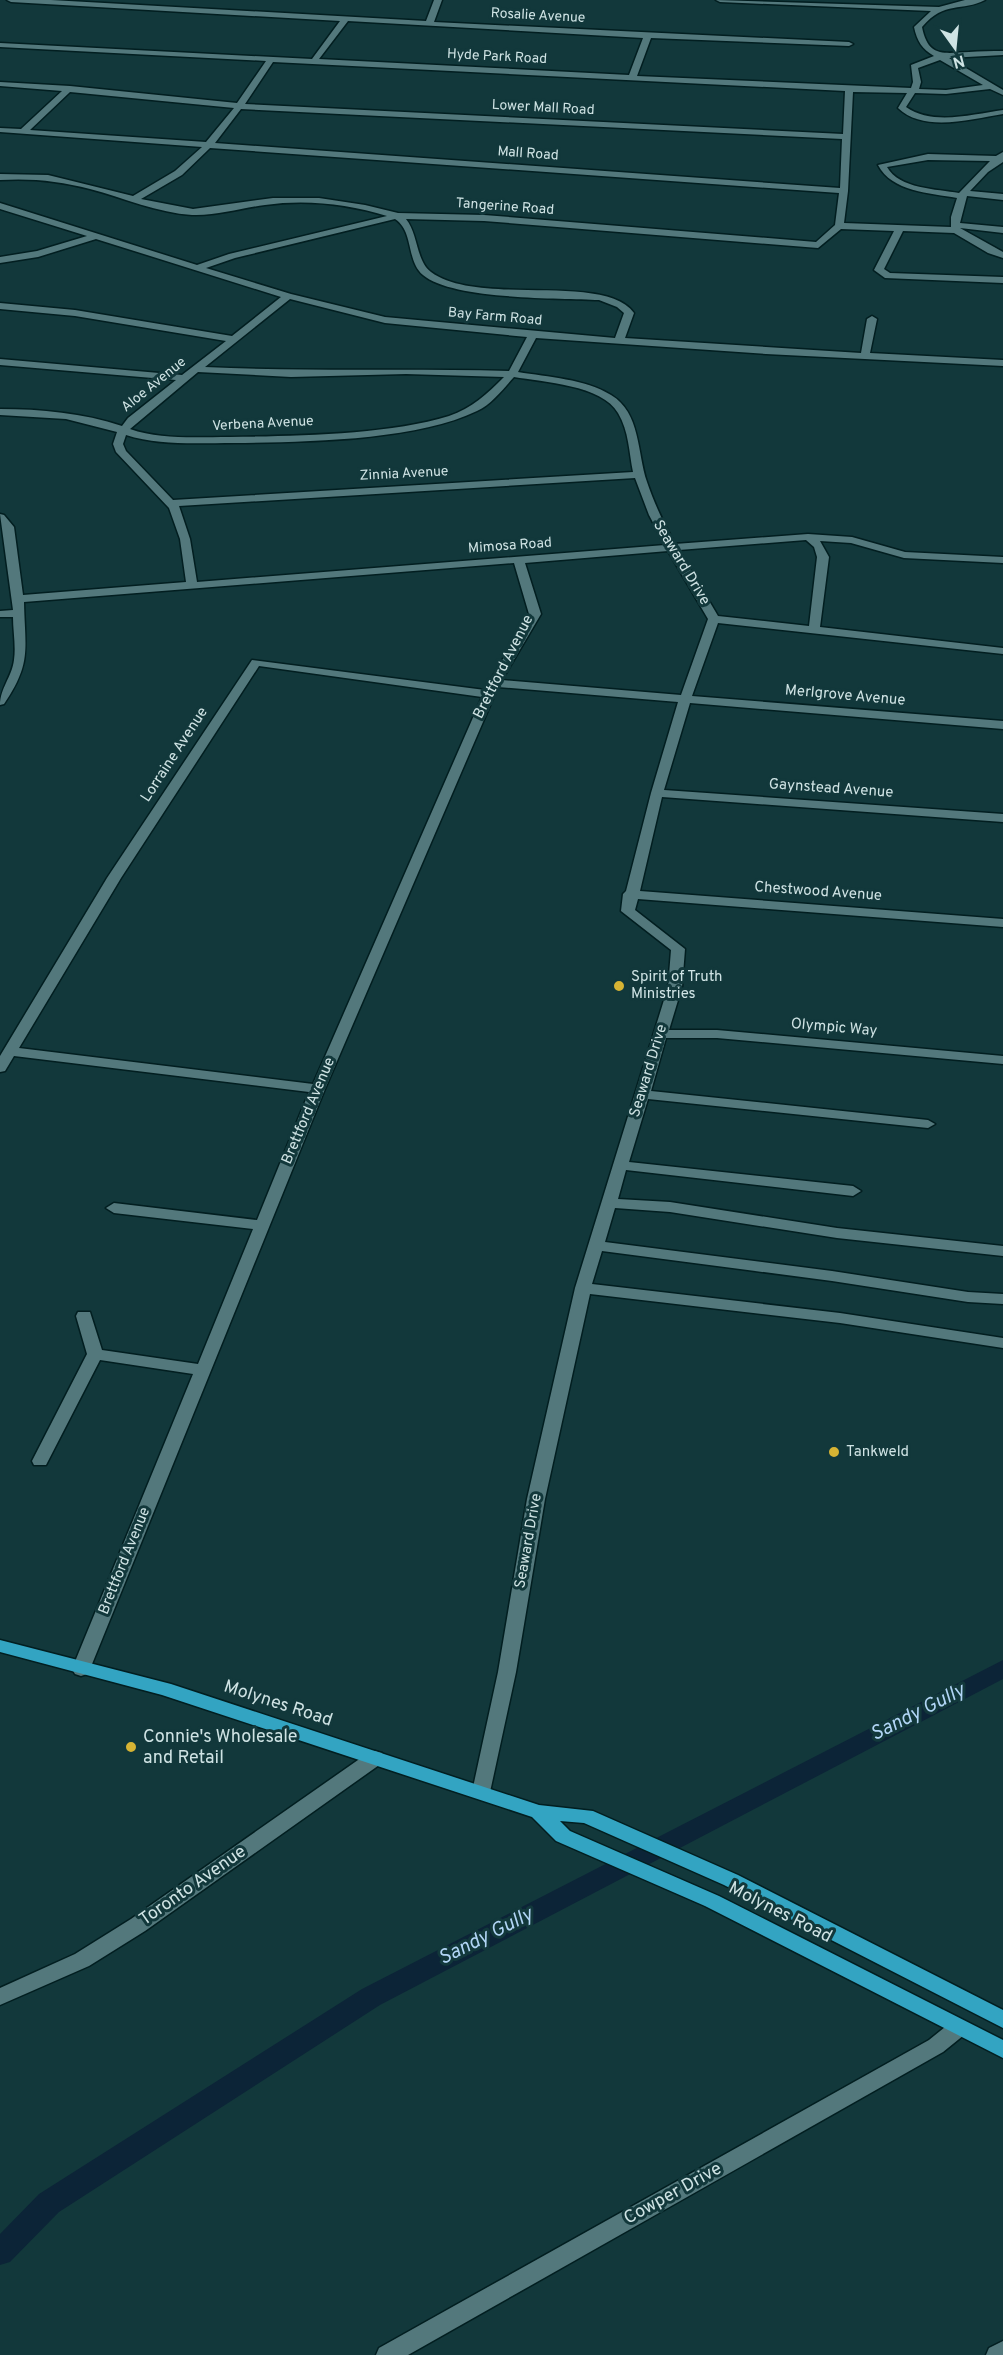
<svg xmlns="http://www.w3.org/2000/svg" width="1003" height="2355" font-family="Overpass,sans-serif">
<rect width="100%" height="100%" fill="#12383b"/>
<g fill="none" stroke-linecap="round" stroke-linejoin="round">
<!-- canal -->
<path fill="#0c2437" fill-rule="evenodd" d="M 1003,1660 L 1003,1679 L 380,2005 L 59,2212 L 10,2262 L 0,2265 L 0,2234 L 39,2194 L 362,1989 Z"/>
<defs>
<g id="minor">
<path d="M 7,0 L 51,0 L 426,21 L 434,0 L 442,0 L 434,22 L 849,42 L 853,44 L 849,46 L 651,38 L 637,76 L 911,88 L 913,82 L 911,65 L 934,56 C 922,49 917,41 914,27 L 931,11 L 720,2 L 716,0 L 939,7 L 965,0 L 985,0 C 962,12 945,0 922,27 C 928,58 944,53 969,52 C 980,51 992,51 1003,51 L 1003,55 L 949,58 L 1003,90 L 1003,95 L 990,89 L 946,94 L 915,93 L 906,107 C 933,126 973,114 1003,110 L 1003,114 C 971,119 924,133 898,108 L 907,93 L 853,92 L 848,191 L 844,223 L 951,227 L 951,217 L 957,198 C 930,193 892,192 878,165 L 928,154 L 996,156 L 1003,152 L 1003,162 L 988,172 L 970,191 L 1003,194 L 1003,200 L 967,196 L 960,223 L 1003,227 L 1003,233 L 960,228 L 1003,252 L 1003,258 L 988,253 L 954,233 L 903,231 L 884,269 L 890,273 L 1003,277 L 1003,283 L 885,278 L 874,270 L 894,231 L 841,229 L 818,248 L 484,221 L 406,219 C 418,233 416,261 431,272 C 478,307 605,272 634,313 L 625,338 L 861,353 L 867,319 L 872,316 L 877,319 L 870,353 L 1003,360 L 1003,366 L 766,354 L 536,338 L 518,372 C 548,377 585,379 611,395 C 641,413 637,453 647,482 C 654,503 664,524 675,544 L 808,534 L 852,537 L 905,552 L 1003,557 L 1003,563 L 904,558 L 851,543 L 820,541 L 829,557 L 820,627 L 1003,648 L 1003,654 L 718,623 L 692,696 L 1003,721 L 1003,729 L 690,703 L 664,790 L 1003,814 L 1003,822 L 662,797 L 640,891 L 1003,919 L 1003,927 L 638,899 L 635,910 L 685,949 L 682,987 L 669,1030 L 717,1030 L 1003,1056 L 1003,1064 L 717,1038 L 666,1038 L 651,1091 L 928,1120 L 935,1124 L 928,1128 L 648,1099 L 629,1162 L 853,1186 L 861,1191 L 853,1196 L 626,1170 L 618,1199 L 670,1202 L 837,1228 L 1003,1246 L 1003,1256 L 837,1238 L 670,1212 L 615,1208 L 605,1242 L 832,1271 L 968,1292 L 1003,1294 L 1003,1304 L 968,1302 L 832,1281 L 602,1251 L 592,1284 L 840,1313 L 1003,1338 L 1003,1348 L 840,1323 L 590,1294 L 545,1499 L 516,1672 L 490,1792 L 488,1797 L 481,1799 L 474,1797 L 472,1792 L 498,1672 L 527,1499 L 575,1288 L 668,987 L 671,950 L 621,911 L 623,894 L 626,891 L 651,793 L 678,702 L 498,687 L 325,1089 L 90,1669 L 87,1674 L 81,1676 L 75,1674 L 72,1669 L 193,1374 L 100,1360 L 46,1465 L 34,1465 L 32,1461 L 87,1354 L 76,1316 L 78,1312 L 90,1312 L 102,1350 L 198,1364 L 253,1229 L 114,1213 L 106,1208 L 114,1203 L 257,1220 L 309,1092 L 14,1056 L 5,1071 L 0,1072 L 0,1056 L 107,878 L 252,660 L 485,690 L 529,614 L 514,563 L 24,602 C 25,649 32,663 4,704 L 0,705 C 0,688 12,677 14,660 C 16,646 13,631 13,617 L 0,617 L 0,611 L 13,610 L 0,514 L 4,515 L 14,527 L 23,595 L 186,582 L 180,539 L 169,508 L 116,452 L 113,444 L 117,432 L 66,419 L 0,415 L 0,409 C 41,409 83,413 122,426 L 128,418 L 176,380 L 0,365 L 0,359 L 182,375 L 226,341 L 75,316 L 0,309 L 0,303 L 75,310 L 232,336 L 281,297 L 96,239 L 38,257 L 0,263 L 0,257 L 37,251 L 87,236 L 0,209 L 0,203 L 197,265 L 229,254 L 387,216 C 348,204 306,199 265,205 C 241,208 217,216 192,215 C 158,213 124,198 90,189 C 60,181 31,178 0,180 L 0,174 L 48,175 L 133,196 L 175,171 L 202,147 L 0,132 L 0,128 L 21,129 L 62,91 L 0,86 L 0,82 L 70,86 L 237,103 L 266,61 L 0,47 L 0,43 L 312,59 L 340,21 L 11,2 ZM 348,21 L 643,38 L 629,75 L 319,59 ZM 940,60 L 983,85 L 946,90 L 919,89 L 921,82 L 918,68 ZM 273,62 L 845,91 L 843,134 L 245,104 ZM 70,92 L 234,108 L 206,142 L 30,130 ZM 241,109 L 842,139 L 840,188 L 215,143 ZM 210,148 L 839,193 L 835,225 L 816,242 L 484,215 L 398,213 L 365,205 L 319,198 L 273,198 L 193,209 L 141,199 L 182,175 ZM 928,160 L 990,161 L 959,193 C 937,189 899,189 887,167 ZM 395,219 C 414,231 406,261 423,275 C 452,300 560,298 599,300 L 617,307 L 624,313 L 615,338 L 385,317 L 291,294 L 206,268 L 235,258 ZM 290,299 L 385,323 L 527,337 L 509,371 C 407,368 306,372 205,367 ZM 198,372 L 291,377 L 406,374 L 504,377 C 487,394 472,408 449,416 C 387,435 295,436 230,437 C 198,437 161,440 130,429 ZM 514,377 C 543,382 602,385 618,413 C 629,431 629,453 633,472 L 173,500 L 126,451 L 123,444 L 126,435 C 160,446 199,443 234,443 C 304,442 415,441 477,411 C 492,404 503,389 514,377 ZM 635,478 L 649,515 L 665,545 L 197,582 L 190,539 L 179,506 ZM 806,540 L 814,547 L 817,557 L 809,626 L 718,616 L 679,550 ZM 668,551 L 708,619 L 681,695 L 502,680 L 541,614 L 525,563 ZM 259,666 L 482,697 L 313,1084 L 19,1048 L 121,878 Z"/>
<path d="M 375,1751 L 382,1753 L 384,1758 L 382,1763 L 145,1931 L 89,1966 L 0,2005 L 0,1988 L 75,1954 L 131,1919 L 368,1753 Z"/>
<path d="M 957,2021 L 964,2023 L 967,2029 L 964,2035 L 943,2052 L 408,2355 L 376,2355 L 379,2348 L 929,2040 L 950,2023 Z"/>
<path d="M 1003,2341 L 1003,2355 L 986,2355 L 989,2348 Z"/>
</g>
<path id="major" d="M 0,1640 L 171,1684 L 539,1805 L 593,1811 L 738,1875 L 1003,2010 L 1003,2028 L 724,1885 L 584,1823 L 560,1821 L 570,1831 L 719,1896 L 1003,2040 L 1003,2058 L 705,1906 L 556,1841 L 532,1817 L 162,1695 L 0,1652 Z"/>
</defs>
<!-- minor casing -->
<use href="#minor" stroke="#021e20" stroke-width="3"/>
<!-- major casing -->
<use href="#major" stroke="#021e20" stroke-width="3"/>
<!-- minor -->
<use href="#minor" fill="#53787c" fill-rule="evenodd"/>
<!-- major -->
<use href="#major" fill="#33a4c2" fill-rule="evenodd"/>
</g>
<!-- markers -->
<g fill="#d7b434" stroke="#12383b" stroke-width="2">
<circle cx="619" cy="986" r="6"/>
<circle cx="834" cy="1452" r="6"/>
<circle cx="131" cy="1747" r="6"/>
</g>
<g text-anchor="middle" dominant-baseline="central" stroke-width="6" stroke-linejoin="round" paint-order="stroke">
<!-- far-street labels -->
<g font-size="14" fill="#cfe3e4" stroke="#12383b">
<text transform="translate(538 16) rotate(3)">Rosalie Avenue</text>
<text transform="translate(497 57) rotate(3)">Hyde Park Road</text>
<text transform="translate(543 108) rotate(3)">Lower Mall Road</text>
<text transform="translate(528 154) rotate(4)">Mall Road</text>
<text transform="translate(505 207) rotate(4)">Tangerine Road</text>
<text transform="translate(495 317) rotate(5)">Bay Farm Road</text>
<text transform="translate(154 385) rotate(-39)">Aloe Avenue</text>
<text transform="translate(263 424) rotate(-3)">Verbena Avenue</text>
<text transform="translate(404 474) rotate(-3)">Zinnia Avenue</text>
<text transform="translate(510 546) rotate(-4)">Mimosa Road</text>
</g>
<!-- street labels -->
<g font-size="15" fill="#cfe3e4" stroke="#12383b">
<text transform="translate(681 563) rotate(59)">Seaward Drive</text>
<text transform="translate(504 667) rotate(-63)">Brettford Avenue</text>
<text transform="translate(845 696) rotate(5)">Merlgrove Avenue</text>
<text transform="translate(175 755) rotate(-57)">Lorraine Avenue</text>
<text transform="translate(831 789) rotate(4)">Gaynstead Avenue</text>
<text transform="translate(818 892) rotate(4)">Chestwood Avenue</text>
<text transform="translate(834 1028) rotate(5)">Olympic Way</text>
<text transform="translate(649 1071) rotate(-73)">Seaward Drive</text>
<text transform="translate(309 1111) rotate(-67)">Brettford Avenue</text>
<text transform="translate(529 1541) rotate(-80)">Seaward Drive</text>
<text transform="translate(125 1561) rotate(-68)">Brettford Avenue</text>
</g>
<!-- poi labels -->
<g font-size="15" fill="#cfe3e4" stroke="#12383b" text-anchor="start">
<text x="631" y="977">Spirit of Truth<tspan x="631" dy="17">Ministries</tspan></text>
<text x="846" y="1452">Tankweld</text>
</g>
<!-- near-street labels -->
<g font-size="18" fill="#cfe3e4" stroke="#12383b">
<text transform="translate(278 1704) rotate(18)">Molynes Road</text>
<text transform="translate(193 1886) rotate(-35)">Toronto Avenue</text>
<text transform="translate(780 1913) rotate(27)">Molynes Road</text>
<text transform="translate(673 2194) rotate(-29)">Cowper Drive</text>
</g>
<!-- near-poi labels -->
<g font-size="18" fill="#cfe3e4" stroke="#12383b" text-anchor="start">
<text x="143" y="1737">Connie's Wholesale<tspan x="143" dy="21">and Retail</tspan></text>
</g>
<!-- near-water labels -->
<g font-size="20" font-style="italic" fill="#b1d5f5" stroke="#12383b">
<text transform="translate(918 1713) rotate(-27)">Sandy Gully</text>
<text transform="translate(486 1937) rotate(-27)">Sandy Gully</text>
</g>
</g>
<!-- north arrow -->
<g transform="translate(955 48) rotate(165)" stroke="#12383b" stroke-width="4.5" paint-order="stroke">
<path d="M0-4.5L10 22L0 15L-10 22Z" fill="#cfe3e4"/>
<text y="-9" font-size="16" font-weight="bold" text-anchor="middle" fill="#cfe3e4">N</text>
</g>
</svg>
